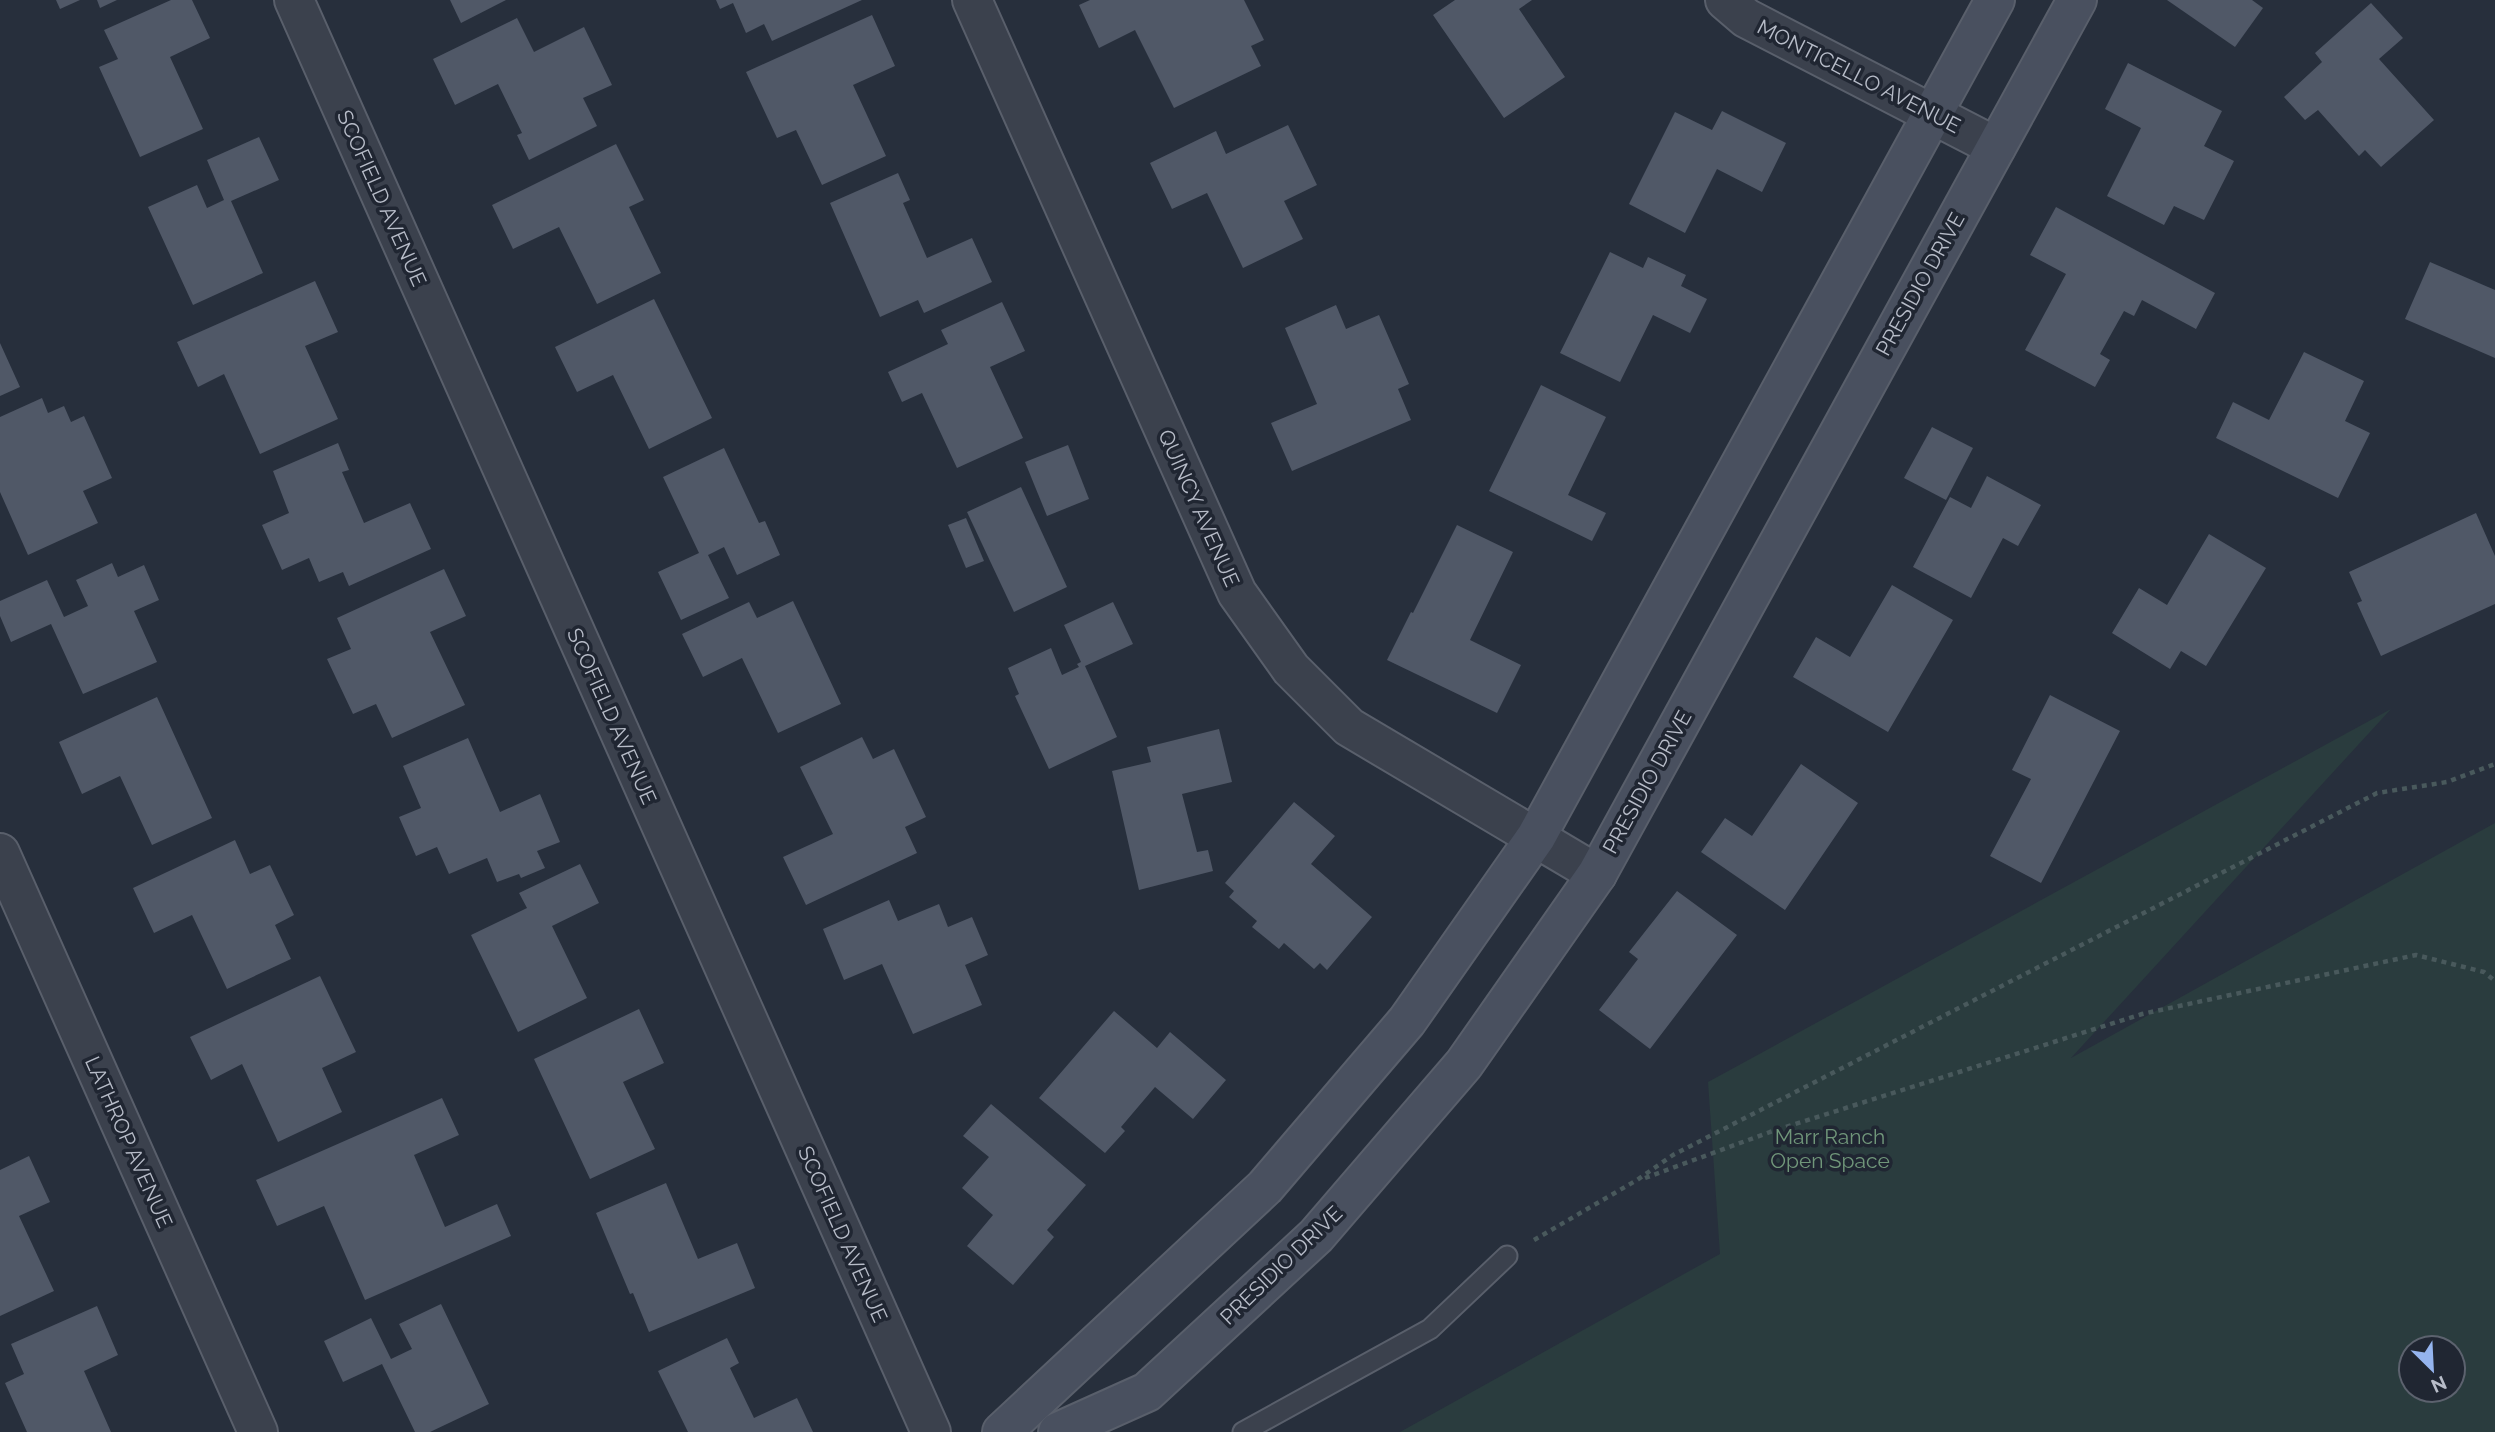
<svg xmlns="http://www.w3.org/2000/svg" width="2495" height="1432" font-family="Raleway,sans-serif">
<rect width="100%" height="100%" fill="#272f3c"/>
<!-- green -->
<path fill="#2a3c3e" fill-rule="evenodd" d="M 2391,709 L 2071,1058 L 2495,823 L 2495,1432 L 1400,1432 L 1720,1254 L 1708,1082 ZM 2453,1348 L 2453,1390 L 2411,1390 L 2411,1348 Z"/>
<!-- building -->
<g fill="#505867">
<path d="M 56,0 L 80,0 L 60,9 Z"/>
<path d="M 97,0 L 117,0 L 100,8 Z"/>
<path d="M 171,0 L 192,0 L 210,38 L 170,57 L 203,129 L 140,157 L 99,67 L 118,59 L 104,30 Z"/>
<path d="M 450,0 L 506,0 L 461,23 Z"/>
<path d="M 716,0 L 862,0 L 772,41 L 764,24 L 746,33 L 733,3 L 720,9 Z"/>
<path d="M 1090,0 L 1244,0 L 1264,40 L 1251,46 L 1261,66 L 1174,108 L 1135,30 L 1099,48 L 1079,5 Z"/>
<path d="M 1455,0 L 1532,0 L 1519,9 L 1565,77 L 1504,118 L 1433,15 Z"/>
<path d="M 2167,0 L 2252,0 L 2263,8 L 2235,47 Z"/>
<path d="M 2371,3 L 2403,38 L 2379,59 L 2434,120 L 2381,167 L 2365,150 L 2359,156 L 2318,110 L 2305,120 L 2284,97 L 2322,62 L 2315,53 Z"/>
<path d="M 872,15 L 895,66 L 853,85 L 886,156 L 822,185 L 796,130 L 777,138 L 746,72 Z"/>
<path d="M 517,18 L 534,52 L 584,27 L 612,85 L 583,98 L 597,126 L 529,160 L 517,135 L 522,133 L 498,84 L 455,105 L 433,59 Z"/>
<path d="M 2128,63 L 2222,111 L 2204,146 L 2234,161 L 2204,220 L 2174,206 L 2164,225 L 2107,196 L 2141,128 L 2105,109 Z"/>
<path d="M 1722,111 L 1786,143 L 1762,192 L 1717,169 L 1685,233 L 1629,204 L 1675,112 L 1712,130 Z"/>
<path d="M 1288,125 L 1317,185 L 1284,201 L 1303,239 L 1243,268 L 1207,193 L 1172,209 L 1150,163 L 1216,131 L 1226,154 Z"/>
<path d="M 259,137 L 279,180 L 231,201 L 263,273 L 193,305 L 148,207 L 197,185 L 207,208 L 224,200 L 207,160 Z"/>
<path d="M 616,144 L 644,200 L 629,207 L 661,273 L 597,304 L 559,227 L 513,249 L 492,205 Z"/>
<path d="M 898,173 L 910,200 L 903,203 L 927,258 L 972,238 L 992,282 L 924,313 L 918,300 L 880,317 L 830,203 Z"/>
<path d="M 2056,207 L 2215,293 L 2196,329 L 2142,300 L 2134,316 L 2124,311 L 2100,354 L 2110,360 L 2095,387 L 2025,350 L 2066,274 L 2030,255 Z"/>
<path d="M 1610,252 L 1643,268 L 1648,257 L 1686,275 L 1681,286 L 1707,299 L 1690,333 L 1653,315 L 1620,382 L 1560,353 Z"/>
<path d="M 2430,262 L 2495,290 L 2495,358 L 2405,319 Z"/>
<path d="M 315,281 L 338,332 L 305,346 L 338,419 L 260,454 L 224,374 L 198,387 L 177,342 Z"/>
<path d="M 654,299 L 712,418 L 649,449 L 613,375 L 577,392 L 555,347 Z"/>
<path d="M 1002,302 L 1025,351 L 990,367 L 1023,438 L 957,468 L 922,393 L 902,402 L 888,372 L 948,344 L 941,330 Z"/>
<path d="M 1336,305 L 1346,329 L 1379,315 L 1409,384 L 1398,389 L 1411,420 L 1292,471 L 1271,423 L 1317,404 L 1285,328 Z"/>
<path d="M 0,343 L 20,387 L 0,396 Z"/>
<path d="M 2304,352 L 2364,381 L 2345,421 L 2370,433 L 2338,498 L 2216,438 L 2233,402 L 2269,420 Z"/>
<path d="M 1541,385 L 1606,417 L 1568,495 L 1606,513 L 1592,541 L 1489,491 Z"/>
<path d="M 42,398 L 48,413 L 64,406 L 71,422 L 84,416 L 112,478 L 83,491 L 98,523 L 28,555 L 0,492 L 0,417 Z"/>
<path d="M 1932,427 L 1973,448 L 1946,500 L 1904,478 Z"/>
<path d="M 338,443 L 349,470 L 342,472 L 364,523 L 410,503 L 431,549 L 349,586 L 343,572 L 319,582 L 309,558 L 282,570 L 262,525 L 289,513 L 273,471 Z"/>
<path d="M 1068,445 L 1089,499 L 1047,516 L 1025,462 Z"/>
<path d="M 724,448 L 759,523 L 765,521 L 780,555 L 737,575 L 724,547 L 708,555 L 729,598 L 681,620 L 658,572 L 699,553 L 663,477 Z"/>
<path d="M 1987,476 L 2041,505 L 2018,546 L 2003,538 L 1971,598 L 1913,567 L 1950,497 L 1971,508 Z"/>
<path d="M 1021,487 L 1067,587 L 1014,612 L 967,512 Z"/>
<path d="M 2476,513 L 2495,556 L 2495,604 L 2381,656 L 2357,603 L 2362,601 L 2349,572 Z"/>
<path d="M 966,518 L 984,561 L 966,568 L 948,525 Z"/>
<path d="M 1457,525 L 1513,552 L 1470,640 L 1521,665 L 1497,713 L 1387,660 L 1411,612 L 1413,613 Z"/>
<path d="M 2209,534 L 2266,568 L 2206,666 L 2181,651 L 2170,669 L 2112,633 L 2139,588 L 2167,605 Z"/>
<path d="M 112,563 L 118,577 L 144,565 L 159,600 L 134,611 L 157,662 L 83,694 L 51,624 L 11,642 L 0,616 L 0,601 L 47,580 L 64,617 L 88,606 L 76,580 Z"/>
<path d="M 444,569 L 466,616 L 430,632 L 465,705 L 392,738 L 376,704 L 353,714 L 327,659 L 351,649 L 337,618 Z"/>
<path d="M 1892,585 L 1953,620 L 1888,732 L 1793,677 L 1816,637 L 1850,657 Z"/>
<path d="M 793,601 L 841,704 L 778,733 L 742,658 L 703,677 L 682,634 L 749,602 L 757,618 Z"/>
<path d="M 1113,602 L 1133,644 L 1085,666 L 1117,737 L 1049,769 L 1015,696 L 1019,694 L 1008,668 L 1051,648 L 1062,675 L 1079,667 L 1077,664 L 1081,662 L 1064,625 Z"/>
<path d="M 2050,695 L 2120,731 L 2041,883 L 1990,856 L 2031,779 L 2012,770 Z"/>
<path d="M 157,697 L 212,818 L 152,845 L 120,776 L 82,794 L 59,742 Z"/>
<path d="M 1219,729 L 1232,782 L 1182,794 L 1197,852 L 1208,850 L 1213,871 L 1139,890 L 1112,771 L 1151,762 L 1147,747 Z"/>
<path d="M 862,737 L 873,759 L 894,749 L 926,817 L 905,827 L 917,853 L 806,905 L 783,857 L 833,834 L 800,767 Z"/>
<path d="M 468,738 L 500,812 L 540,794 L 560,842 L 537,851 L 545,868 L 521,878 L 519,874 L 497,882 L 487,858 L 449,874 L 437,847 L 416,856 L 399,817 L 421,808 L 403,766 Z"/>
<path d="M 1801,764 L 1858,803 L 1785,910 L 1701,852 L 1725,818 L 1752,836 Z"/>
<path d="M 1294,802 L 1335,836 L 1311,864 L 1372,917 L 1327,970 L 1320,963 L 1314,969 L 1284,943 L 1279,949 L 1252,927 L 1257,921 L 1229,897 L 1234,891 L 1225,883 Z"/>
<path d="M 235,840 L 250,874 L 270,865 L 294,915 L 275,925 L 291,959 L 227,989 L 192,915 L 154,933 L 133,888 Z"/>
<path d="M 580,864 L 599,903 L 552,926 L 587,998 L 518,1032 L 471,935 L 527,908 L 519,893 Z"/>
<path d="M 1677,891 L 1737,935 L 1650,1049 L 1599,1010 L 1638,959 L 1629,952 Z"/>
<path d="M 889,900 L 898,921 L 939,904 L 948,927 L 972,917 L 988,955 L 965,965 L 982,1005 L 913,1034 L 882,964 L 844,980 L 823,929 Z"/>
<path d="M 320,976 L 356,1052 L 322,1068 L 342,1112 L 278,1142 L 242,1064 L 211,1080 L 190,1037 Z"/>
<path d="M 639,1009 L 664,1063 L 623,1082 L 655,1149 L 590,1179 L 534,1059 Z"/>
<path d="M 1114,1011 L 1157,1048 L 1170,1032 L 1226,1080 L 1193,1119 L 1155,1087 L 1121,1127 L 1125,1131 L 1105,1153 L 1039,1098 Z"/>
<path d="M 442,1098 L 459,1135 L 414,1155 L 445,1227 L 497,1204 L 511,1236 L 365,1300 L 324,1206 L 277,1226 L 256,1180 Z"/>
<path d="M 991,1104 L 1086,1185 L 1047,1230 L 1054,1237 L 1013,1285 L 967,1246 L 993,1215 L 962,1188 L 989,1157 L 963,1136 Z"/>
<path d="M 29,1156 L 50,1202 L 19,1216 L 54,1291 L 0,1316 L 0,1170 Z"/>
<path d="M 666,1183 L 698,1259 L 737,1243 L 755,1288 L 649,1332 L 633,1293 L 630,1294 L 596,1213 Z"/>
<path d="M 441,1304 L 489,1404 L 430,1432 L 415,1432 L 382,1364 L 343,1382 L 324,1341 L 371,1318 L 391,1359 L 412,1349 L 399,1324 Z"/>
<path d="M 97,1306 L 118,1355 L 84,1371 L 111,1432 L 27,1432 L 5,1383 L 24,1374 L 11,1344 Z"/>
<path d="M 727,1338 L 739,1363 L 730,1368 L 754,1418 L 797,1398 L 813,1432 L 688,1432 L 658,1371 Z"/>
</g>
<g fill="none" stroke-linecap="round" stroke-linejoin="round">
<defs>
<path id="lane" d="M 1243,1432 L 1430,1329 L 1507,1256"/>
<g id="street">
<path d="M 294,0 L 931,1432"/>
<path d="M 972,0 L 1237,593 L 1291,669 L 1349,727 L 1597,874"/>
<path d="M 1725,0 L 1746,18 L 1996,147"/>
<path d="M 0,853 L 258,1432"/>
</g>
<g id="secondary">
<path d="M 1002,1432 L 1265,1187 L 1407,1021 L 1536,837 L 1995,0"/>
<path d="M 1058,1432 L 1147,1392 L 1316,1236 L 1464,1064 L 1597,874 L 2077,0"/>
</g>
</defs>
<!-- lane casing -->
<use href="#lane" stroke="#595f6b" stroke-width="23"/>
<!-- street casing -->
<use href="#street" stroke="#595f6b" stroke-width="42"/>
<!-- secondary casing -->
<use href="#secondary" stroke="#595f6b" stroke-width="42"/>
<!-- path -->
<g stroke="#49595c" stroke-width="4.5" stroke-dasharray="5 5" stroke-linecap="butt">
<path d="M 1645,1178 L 1770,1132 L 2142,1014 L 2416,955 L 2484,972 L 2495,981"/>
<path d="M 1534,1240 L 1637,1180 L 1673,1155 L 2377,793 L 2447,782 L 2495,764"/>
</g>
<!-- lane -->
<use href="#lane" stroke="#3b414d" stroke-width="19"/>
<!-- street -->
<use href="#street" stroke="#3b414d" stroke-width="38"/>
<!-- secondary -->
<use href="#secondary" stroke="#49505f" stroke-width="38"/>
</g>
<g text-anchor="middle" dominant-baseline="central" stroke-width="7" stroke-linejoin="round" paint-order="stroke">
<!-- street labels -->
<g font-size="21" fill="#b7bcc8" stroke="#202632">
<text transform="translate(1859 76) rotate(27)">MONTICELLO AVENUE</text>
<text transform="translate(382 198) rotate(66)">SCOFIELD AVENUE</text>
<text transform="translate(1920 284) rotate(-61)">PRESIDIO DRIVE</text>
<text transform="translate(1199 508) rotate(66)">QUINCY AVENUE</text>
<text transform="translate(612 716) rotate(66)">SCOFIELD AVENUE</text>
<text transform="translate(1647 782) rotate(-61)">PRESIDIO DRIVE</text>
<text transform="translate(129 1142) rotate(66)">LATHROP AVENUE</text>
<text transform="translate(843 1234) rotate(66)">SCOFIELD AVENUE</text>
<text transform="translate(1281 1265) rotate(-44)">PRESIDIO DRIVE</text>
</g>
<!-- park labels -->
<g font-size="21" fill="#70967a" stroke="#202632">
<text x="1830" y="1136">Marr Ranch<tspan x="1830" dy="24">Open Space</tspan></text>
</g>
</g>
<!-- north arrow -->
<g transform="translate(2432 1369) rotate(156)"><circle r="33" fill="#202632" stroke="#5c626e" stroke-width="2"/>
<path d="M0-5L12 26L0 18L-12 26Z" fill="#95b4ee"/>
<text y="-10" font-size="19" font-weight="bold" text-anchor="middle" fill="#b7bcc8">N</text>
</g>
</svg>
